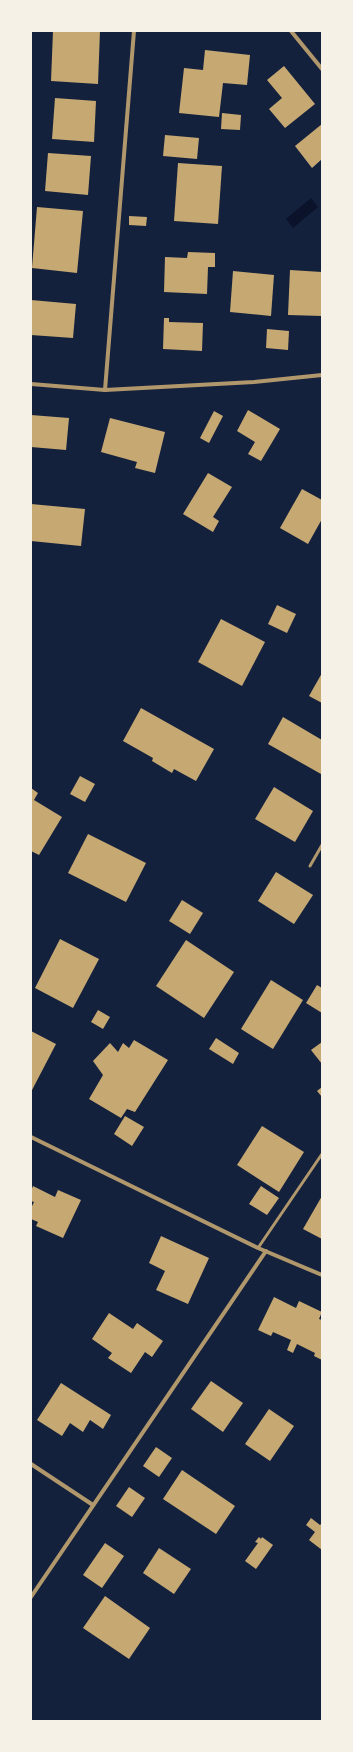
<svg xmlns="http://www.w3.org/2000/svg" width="353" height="1752" font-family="'DejaVu Sans',sans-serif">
<rect width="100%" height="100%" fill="#14213d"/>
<!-- water -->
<path fill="#0b132b" d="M 311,198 L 318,207 L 293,228 L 286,219 Z"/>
<!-- building -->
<g fill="#c6a872">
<path d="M 53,31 L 100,31 L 98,84 L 51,81 Z"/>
<path d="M 205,50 L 250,55 L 247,85 L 223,83 L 219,117 L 179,113 L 184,68 L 203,70 Z"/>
<path d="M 284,66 L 315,104 L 285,128 L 269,109 L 282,98 L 267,80 Z"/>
<path d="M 55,98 L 96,101 L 94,142 L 52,139 Z"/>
<path d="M 222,113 L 241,115 L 240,130 L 221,129 Z"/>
<path d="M 322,124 L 322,159 L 312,168 L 295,146 Z"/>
<path d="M 165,135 L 199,138 L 197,159 L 163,156 Z"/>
<path d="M 48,153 L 91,156 L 88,195 L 45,191 Z"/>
<path d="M 178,163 L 222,166 L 218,224 L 174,221 Z"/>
<path d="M 37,207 L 83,211 L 77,273 L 32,268 Z"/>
<path d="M 129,216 L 147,217 L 146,226 L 129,225 Z"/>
<path d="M 188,252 L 215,253 L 215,267 L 208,267 L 207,294 L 164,292 L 165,257 L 187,258 Z"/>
<path d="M 290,270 L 322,272 L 322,316 L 288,315 Z"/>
<path d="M 233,271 L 274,275 L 271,316 L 230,312 Z"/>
<path d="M 31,300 L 76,304 L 73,338 L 31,335 Z"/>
<path d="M 164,318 L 169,318 L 169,322 L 203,323 L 202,351 L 163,349 Z"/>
<path d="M 267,329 L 289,331 L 288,350 L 266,348 Z"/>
<path d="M 248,410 L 280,429 L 261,461 L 248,454 L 255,442 L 237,431 Z"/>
<path d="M 214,411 L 223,416 L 209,443 L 200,438 Z"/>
<path d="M 31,415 L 69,418 L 66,450 L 31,447 Z"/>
<path d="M 110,418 L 165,432 L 155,473 L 135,468 L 137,462 L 101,452 Z"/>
<path d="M 208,473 L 232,487 L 213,517 L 219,521 L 213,532 L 183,514 Z"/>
<path d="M 302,489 L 322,500 L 322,519 L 308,544 L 280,528 Z"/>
<path d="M 31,504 L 85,509 L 81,546 L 31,541 Z"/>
<path d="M 277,605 L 296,614 L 287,633 L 268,624 Z"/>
<path d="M 221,619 L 265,642 L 242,686 L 198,662 Z"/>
<path d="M 322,673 L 322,703 L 309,696 Z"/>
<path d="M 141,708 L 214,749 L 196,781 L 174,769 L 172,773 L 152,761 L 153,758 L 123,741 Z"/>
<path d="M 283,717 L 322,740 L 321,774 L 268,744 Z"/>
<path d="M 80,776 L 95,784 L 85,802 L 70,794 Z"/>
<path d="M 274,787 L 313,811 L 295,842 L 255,819 Z"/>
<path d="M 31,788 L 38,793 L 34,800 L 62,817 L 39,855 L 31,851 Z"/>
<path d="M 88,834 L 146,863 L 126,902 L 68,873 Z"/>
<path d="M 276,872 L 313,895 L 294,924 L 258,901 Z"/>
<path d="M 182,900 L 203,913 L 190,934 L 169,921 Z"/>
<path d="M 60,939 L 99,959 L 73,1008 L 35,988 Z"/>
<path d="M 186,940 L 234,972 L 204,1018 L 156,986 Z"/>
<path d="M 271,980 L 303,1000 L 273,1049 L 241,1029 Z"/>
<path d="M 317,985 L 322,988 L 322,1013 L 306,1003 Z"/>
<path d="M 98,1010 L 110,1017 L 103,1029 L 91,1022 Z"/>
<path d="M 31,1031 L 56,1044 L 31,1092 Z"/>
<path d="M 216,1038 L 239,1053 L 233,1064 L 209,1049 Z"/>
<path d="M 134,1040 L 168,1060 L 135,1112 L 127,1109 L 121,1118 L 89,1099 L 103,1075 L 93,1061 L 110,1043 L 118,1052 L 123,1043 L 129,1048 Z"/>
<path d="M 322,1042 L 322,1064 L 311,1050 Z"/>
<path d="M 322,1087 L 322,1097 L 317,1091 Z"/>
<path d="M 125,1116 L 144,1127 L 132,1146 L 114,1134 Z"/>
<path d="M 262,1126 L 304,1152 L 279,1192 L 237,1165 Z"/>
<path d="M 33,1186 L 55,1197 L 58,1190 L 81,1200 L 63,1238 L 36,1226 L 38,1222 L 31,1219 L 31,1208 L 34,1202 L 31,1201 L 31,1191 Z"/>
<path d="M 261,1186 L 279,1198 L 267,1215 L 249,1204 Z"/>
<path d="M 322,1196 L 322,1239 L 303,1229 Z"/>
<path d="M 161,1236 L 209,1258 L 188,1304 L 156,1290 L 165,1271 L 149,1263 Z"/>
<path d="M 274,1297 L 296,1308 L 299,1301 L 322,1312 L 319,1319 L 322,1320 L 322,1360 L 314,1356 L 315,1353 L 297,1344 L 293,1353 L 287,1350 L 291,1340 L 273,1332 L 271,1336 L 258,1330 Z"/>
<path d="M 109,1313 L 133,1329 L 137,1323 L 163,1341 L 152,1357 L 145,1352 L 131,1373 L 108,1358 L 112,1353 L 92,1339 Z"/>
<path d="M 211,1381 L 243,1403 L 223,1432 L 191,1409 Z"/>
<path d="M 61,1383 L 111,1415 L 103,1429 L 90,1420 L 83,1432 L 70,1423 L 62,1436 L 37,1420 Z"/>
<path d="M 269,1409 L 294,1426 L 270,1461 L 245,1444 Z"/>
<path d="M 156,1447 L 172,1458 L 159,1477 L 143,1466 Z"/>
<path d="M 182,1470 L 235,1506 L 216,1534 L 163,1499 Z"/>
<path d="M 129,1487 L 145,1498 L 132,1517 L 116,1506 Z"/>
<path d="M 311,1518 L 320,1525 L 322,1523 L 322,1550 L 309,1540 L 315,1532 L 306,1525 Z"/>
<path d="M 259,1537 L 261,1539 L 262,1537 L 273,1545 L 256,1569 L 245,1561 L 258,1543 L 255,1542 Z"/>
<path d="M 105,1543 L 124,1556 L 102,1588 L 83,1575 Z"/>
<path d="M 159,1548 L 191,1569 L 174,1594 L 143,1573 Z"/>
<path d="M 105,1596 L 150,1628 L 129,1659 L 83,1628 Z"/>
</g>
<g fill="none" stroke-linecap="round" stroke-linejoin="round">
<!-- service -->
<g stroke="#b1986c" stroke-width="3">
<path d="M 310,866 L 322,845"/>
<path d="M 258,1248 L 322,1154"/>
</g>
<!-- minor -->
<g stroke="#b1986c" stroke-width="4">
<path d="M 291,31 L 322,69"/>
<path d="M 31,384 L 105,390 L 254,382 L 322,375"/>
<path d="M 105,390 L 134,31"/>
<path d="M 31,1137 L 258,1248 L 322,1275"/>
<path d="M 31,1464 L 93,1505"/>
<path d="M 31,1597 L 266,1251"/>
</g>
</g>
<!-- border -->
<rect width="353" height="1752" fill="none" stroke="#f6f1e7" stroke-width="64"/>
</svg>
